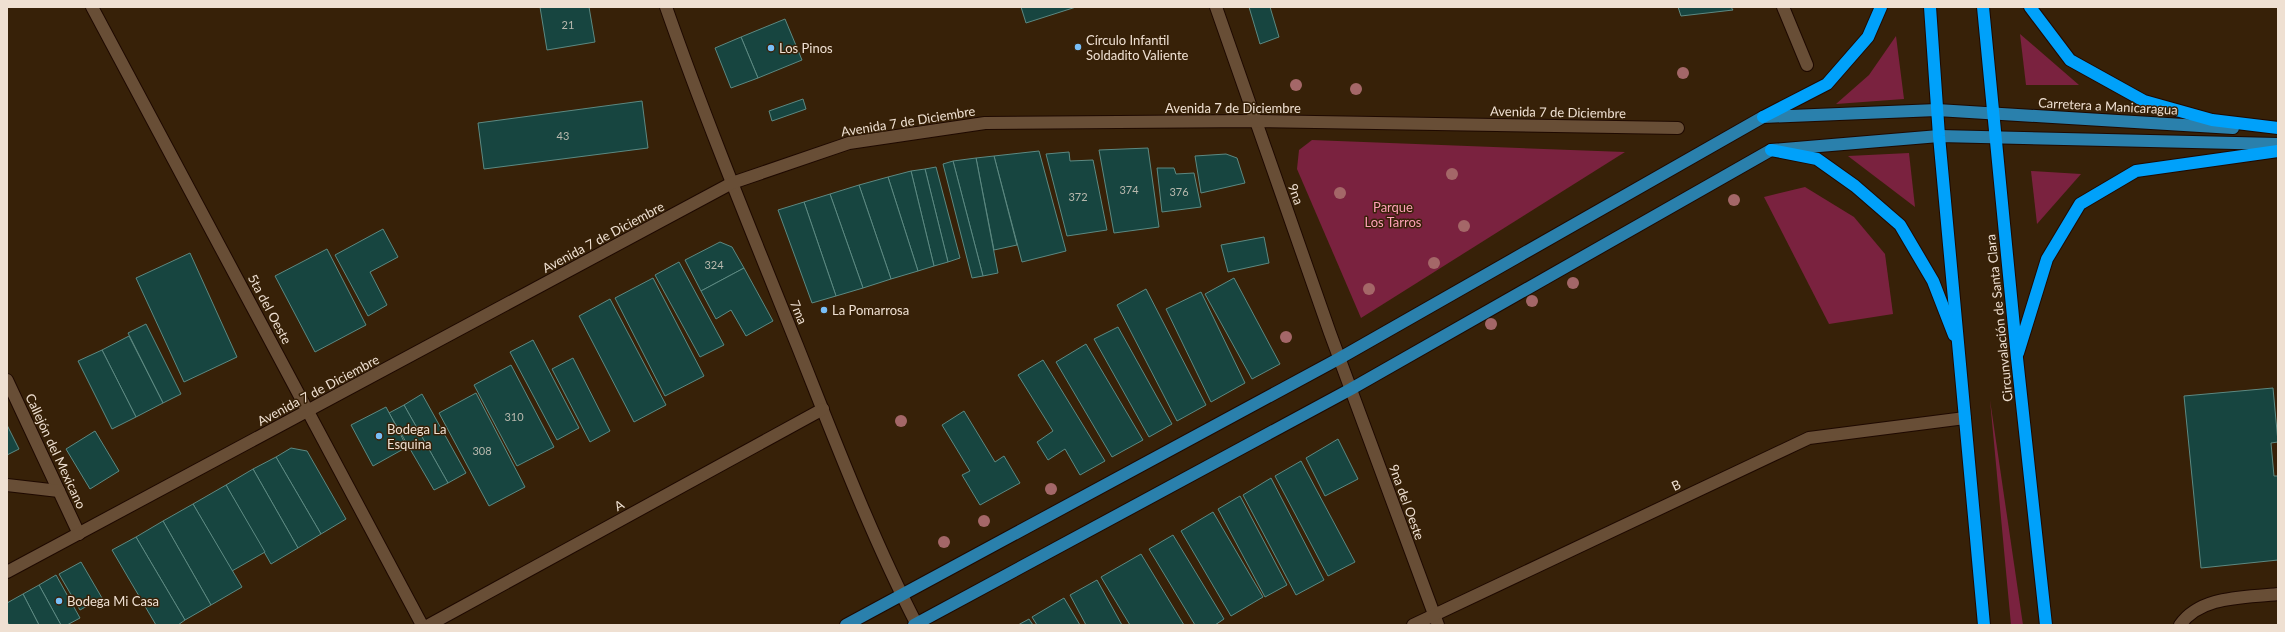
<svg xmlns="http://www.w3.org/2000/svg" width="2285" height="632" font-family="Lato,sans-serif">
<rect width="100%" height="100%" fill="#372108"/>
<!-- green -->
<g fill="#7a223f">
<path d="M 2020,34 L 2079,85 L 2026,85 Z"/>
<path d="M 1896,36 L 1904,99 L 1836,104 L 1869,75 Z"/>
<path d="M 1312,140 L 1625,152 L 1361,318 L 1297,169 L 1299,150 Z"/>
<path d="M 1909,153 L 1915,207 L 1848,156 Z"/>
<path d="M 2031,171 L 2081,174 L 2037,224 Z"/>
<path d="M 1805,187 L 1854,217 L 1885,254 L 1893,314 L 1829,324 L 1764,197 Z"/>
<path d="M 1990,400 L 2023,625 L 2011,625 Z"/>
</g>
<!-- building -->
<g fill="#174540" stroke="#5c8982">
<path d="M 540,7 L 589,7 L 595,42 L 547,50 Z"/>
<path d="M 1021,7 L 1076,7 L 1026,23 Z"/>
<path d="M 1249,7 L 1270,7 L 1279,37 L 1260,44 Z"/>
<path d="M 1678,7 L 1731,7 L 1733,10 L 1681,16 Z"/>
<path d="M 785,19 L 802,60 L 758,78 L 741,37 Z"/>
<path d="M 741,37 L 758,78 L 731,88 L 715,48 Z"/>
<path d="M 803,99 L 806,109 L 772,121 L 769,111 Z"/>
<path d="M 642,101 L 648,148 L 484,169 L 478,123 Z"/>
<path d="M 1148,148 L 1159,227 L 1114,233 L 1099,150 Z"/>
<path d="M 1039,151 L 1066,251 L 1022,262 L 994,156 Z"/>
<path d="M 1069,152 L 1070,161 L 1093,160 L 1107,230 L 1067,236 L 1046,154 Z"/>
<path d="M 1226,154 L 1237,158 L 1245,183 L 1201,193 L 1195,156 Z"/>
<path d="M 994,156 L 1017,245 L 994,250 L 976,158 Z"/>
<path d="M 976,158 L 998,273 L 983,276 L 953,161 Z"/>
<path d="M 953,161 L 983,276 L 972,278 L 943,164 Z"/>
<path d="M 936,167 L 960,258 L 948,262 L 925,169 Z"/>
<path d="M 1157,168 L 1174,168 L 1176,174 L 1194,173 L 1201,207 L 1162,212 Z"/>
<path d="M 925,169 L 948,262 L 934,266 L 911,171 Z"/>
<path d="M 911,171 L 934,266 L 918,271 L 888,177 Z"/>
<path d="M 888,177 L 918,271 L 891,279 L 859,185 Z"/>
<path d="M 859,185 L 891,279 L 863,288 L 830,194 Z"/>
<path d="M 830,194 L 863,288 L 836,296 L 804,202 Z"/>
<path d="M 804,202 L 836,296 L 812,303 L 778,210 Z"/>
<path d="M 383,229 L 398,257 L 370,272 L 387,305 L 368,316 L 335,255 Z"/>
<path d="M 1264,237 L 1269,263 L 1228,272 L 1221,245 Z"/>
<path d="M 720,242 L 732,247 L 744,268 L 701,291 L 685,260 Z"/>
<path d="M 327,249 L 366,325 L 315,352 L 275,276 Z"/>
<path d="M 190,253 L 237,357 L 184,382 L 136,278 Z"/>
<path d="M 679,262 L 724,345 L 700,357 L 655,275 Z"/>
<path d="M 744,268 L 773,321 L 746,336 L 731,310 L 716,319 L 701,291 Z"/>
<path d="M 653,278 L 704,376 L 665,396 L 615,298 Z"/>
<path d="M 1234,278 L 1280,364 L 1252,379 L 1205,294 Z"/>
<path d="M 1146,289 L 1206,405 L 1177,421 L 1117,305 Z"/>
<path d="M 1201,292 L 1245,383 L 1211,402 L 1166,309 Z"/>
<path d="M 610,299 L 666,405 L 634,422 L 579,316 Z"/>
<path d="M 146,324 L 181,394 L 163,403 L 128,333 Z"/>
<path d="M 1118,327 L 1172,424 L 1149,437 L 1094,339 Z"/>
<path d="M 129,336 L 163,403 L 136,417 L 102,350 Z"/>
<path d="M 533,340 L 579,428 L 557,440 L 510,352 Z"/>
<path d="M 1086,344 L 1143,440 L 1112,457 L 1056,362 Z"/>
<path d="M 102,350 L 136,417 L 112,429 L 78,361 Z"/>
<path d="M 573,358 L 610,431 L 590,442 L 552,369 Z"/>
<path d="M 1043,360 L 1105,461 L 1080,475 L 1065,449 L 1048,460 L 1037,442 L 1053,431 L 1018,375 Z"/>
<path d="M 511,365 L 554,447 L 517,466 L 474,385 Z"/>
<path d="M 2273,388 L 2278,442 L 2271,443 L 2274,476 L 2278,476 L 2278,560 L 2201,568 L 2184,396 Z"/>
<path d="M 476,393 L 525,487 L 489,506 L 439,413 Z"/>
<path d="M 422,394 L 466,473 L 448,483 L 404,405 Z"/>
<path d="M 404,405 L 448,483 L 434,490 L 389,413 Z"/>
<path d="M 386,407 L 407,447 L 373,466 L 351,425 Z"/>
<path d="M 964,411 L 995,462 L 1004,456 L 1020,483 L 980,505 L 962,475 L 970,471 L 942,425 Z"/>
<path d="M 7,425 L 19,449 L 7,455 Z"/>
<path d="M 95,431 L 119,471 L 90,489 L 66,449 Z"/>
<path d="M 1338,439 L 1358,479 L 1325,496 L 1306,458 Z"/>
<path d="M 291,448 L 307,451 L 346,519 L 321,534 L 276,457 Z"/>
<path d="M 276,457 L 321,534 L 298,548 L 253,469 Z"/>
<path d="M 1301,461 L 1355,562 L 1328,576 L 1275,476 Z"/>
<path d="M 253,469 L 298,548 L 271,564 L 226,485 Z"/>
<path d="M 1271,478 L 1324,580 L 1296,595 L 1243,495 Z"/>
<path d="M 226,485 L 265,552 L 232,571 L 193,504 Z"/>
<path d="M 1240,496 L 1287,585 L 1265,597 L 1218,509 Z"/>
<path d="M 193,504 L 242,587 L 211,605 L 163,521 Z"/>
<path d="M 1213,512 L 1263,597 L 1231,616 L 1181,531 Z"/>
<path d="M 163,521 L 211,605 L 185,620 L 136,537 Z"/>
<path d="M 1173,535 L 1224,619 L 1215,625 L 1195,625 L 1149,549 Z"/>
<path d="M 136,537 L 185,620 L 178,625 L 156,625 L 112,550 Z"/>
<path d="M 1141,554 L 1184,625 L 1130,625 L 1101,577 Z"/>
<path d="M 81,562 L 102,598 L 80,610 L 59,574 Z"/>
<path d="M 56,575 L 80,618 L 67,625 L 61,625 L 39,585 Z"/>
<path d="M 1097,580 L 1122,625 L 1086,625 L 1070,595 Z"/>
<path d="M 39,585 L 61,625 L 39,625 L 23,594 Z"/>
<path d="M 23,594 L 39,625 L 9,625 L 7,621 L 7,603 Z"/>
<path d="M 1064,598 L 1080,625 L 1037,625 L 1032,617 Z"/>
<path d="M 1029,619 L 1033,625 L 1018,625 Z"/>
</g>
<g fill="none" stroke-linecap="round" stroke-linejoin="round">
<defs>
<g id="minor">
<path d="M 92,7 L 422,625"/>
<path d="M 666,7 C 706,121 752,233 797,345 C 834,438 871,536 917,625"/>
<path d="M 1216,7 L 1330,333 L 1438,625"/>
<path d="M 1783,7 L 1807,65"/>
<path d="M 7,380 L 79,534"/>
<path d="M 7,485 L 59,491"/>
<path d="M 7,572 L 732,183 L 849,143 L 985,123 L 1255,121 L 1678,128"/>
<path d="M 429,625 L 823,409"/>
<path d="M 1413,625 L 1809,438 L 1965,418"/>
<path d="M 2180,625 C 2201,595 2245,598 2278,594"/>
</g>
<g id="major">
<path d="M 846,625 L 1340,358 L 1763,117 L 1937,110 L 2233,128"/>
<path d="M 914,625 L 1351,389 L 1771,150 L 1939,136 L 2278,144"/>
</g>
<g id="highway">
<path d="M 1930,7 L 1939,136 L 1984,625"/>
<path d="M 1983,7 L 2017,358 L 2046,625"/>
<path d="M 2030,7 L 2070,60 L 2144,101 L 2212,120 L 2278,128"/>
<path d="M 1763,117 L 1827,84 L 1868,37 L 1881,7"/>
<path d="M 1771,150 L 1817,159 L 1855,186 L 1900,225 L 1933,281 L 1954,335"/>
<path d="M 2018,353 L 2047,259 L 2080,204 L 2136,171 L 2278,151"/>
</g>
</defs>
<!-- minor casing -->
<use href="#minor" stroke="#1e0900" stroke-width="14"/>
<!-- major casing -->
<use href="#major" stroke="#1e0900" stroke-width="14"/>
<!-- highway casing -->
<use href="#highway" stroke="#1e0900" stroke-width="14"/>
<!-- minor -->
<use href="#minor" stroke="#684e36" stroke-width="12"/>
<!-- major -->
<use href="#major" stroke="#2a80ac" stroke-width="12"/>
<!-- highway -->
<use href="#highway" stroke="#00a1fa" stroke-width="12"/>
</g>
<!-- trees -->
<g fill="#a46768">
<circle cx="1683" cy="73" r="6"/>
<circle cx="1296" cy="85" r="6"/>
<circle cx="1356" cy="89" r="6"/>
<circle cx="1452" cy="174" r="6"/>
<circle cx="1340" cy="193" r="6"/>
<circle cx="1734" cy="200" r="6"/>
<circle cx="1464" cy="226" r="6"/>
<circle cx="1434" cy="263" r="6"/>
<circle cx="1573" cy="283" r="6"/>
<circle cx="1369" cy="289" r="6"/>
<circle cx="1532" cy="301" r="6"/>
<circle cx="1491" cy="324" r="6"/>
<circle cx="1286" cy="337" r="6"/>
<circle cx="901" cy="421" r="6"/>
<circle cx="1051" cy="489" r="6"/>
<circle cx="984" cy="521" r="6"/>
<circle cx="944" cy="542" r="6"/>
</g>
<!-- markers -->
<g fill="#79bff8" stroke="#372108" stroke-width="1.5">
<circle cx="1078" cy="47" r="4"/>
<circle cx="771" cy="48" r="4"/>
<circle cx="824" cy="310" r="4"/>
<circle cx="379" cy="436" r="4"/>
<circle cx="59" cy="601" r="4"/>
</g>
<g text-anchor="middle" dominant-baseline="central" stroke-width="3" stroke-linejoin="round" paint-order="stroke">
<!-- number labels -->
<g font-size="11" fill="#b9b9ae">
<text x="568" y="24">21</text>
<text x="563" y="135">43</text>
<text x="1129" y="189">374</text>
<text x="1179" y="191">376</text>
<text x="1078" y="196">372</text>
<text x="714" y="264">324</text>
<text x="514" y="416">310</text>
<text x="482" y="450">308</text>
</g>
<!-- poi labels -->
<g font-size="13" fill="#efe0d2" stroke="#372108" text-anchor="start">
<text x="1086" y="40">Círculo Infantil<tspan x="1086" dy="15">Soldadito Valiente</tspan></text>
<text x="779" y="48">Los Pinos</text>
<text x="832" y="310">La Pomarrosa</text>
<text x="387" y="429">Bodega La<tspan x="387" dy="15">Esquina</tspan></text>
<text x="67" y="601">Bodega Mi Casa</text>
</g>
<!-- street labels -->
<g font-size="13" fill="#efe0d2" stroke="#372108">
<text transform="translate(2108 106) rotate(3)">Carretera a Manicaragua</text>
<text x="1233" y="108">Avenida 7 de Diciembre</text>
<text transform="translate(1558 112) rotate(1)">Avenida 7 de Diciembre</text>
<text transform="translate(908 121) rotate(-9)">Avenida 7 de Diciembre</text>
<text transform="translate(1296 194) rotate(70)">9na</text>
<text transform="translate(603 237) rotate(-28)">Avenida 7 de Diciembre</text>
<text transform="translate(270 309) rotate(62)">5ta del Oeste</text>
<text transform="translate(799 312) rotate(68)">7ma</text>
<text transform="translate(1999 318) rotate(-96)">Circunvalación de Santa Clara</text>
<text transform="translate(318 390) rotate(-28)">Avenida 7 de Diciembre</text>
<text transform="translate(56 451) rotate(65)">Callejón del Mexicano</text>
<text transform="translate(1676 485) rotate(-25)">B</text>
<text transform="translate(1407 502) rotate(70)">9na del Oeste</text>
<text transform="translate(619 505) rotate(-29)">A</text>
</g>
<!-- park labels -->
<g font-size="13" fill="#fea1b7" stroke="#372108">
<text x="1393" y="207">Parque<tspan x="1393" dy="15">Los Tarros</tspan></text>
</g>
</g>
<!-- border -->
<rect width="2285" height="632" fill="none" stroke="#efe0d2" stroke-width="16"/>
</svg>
